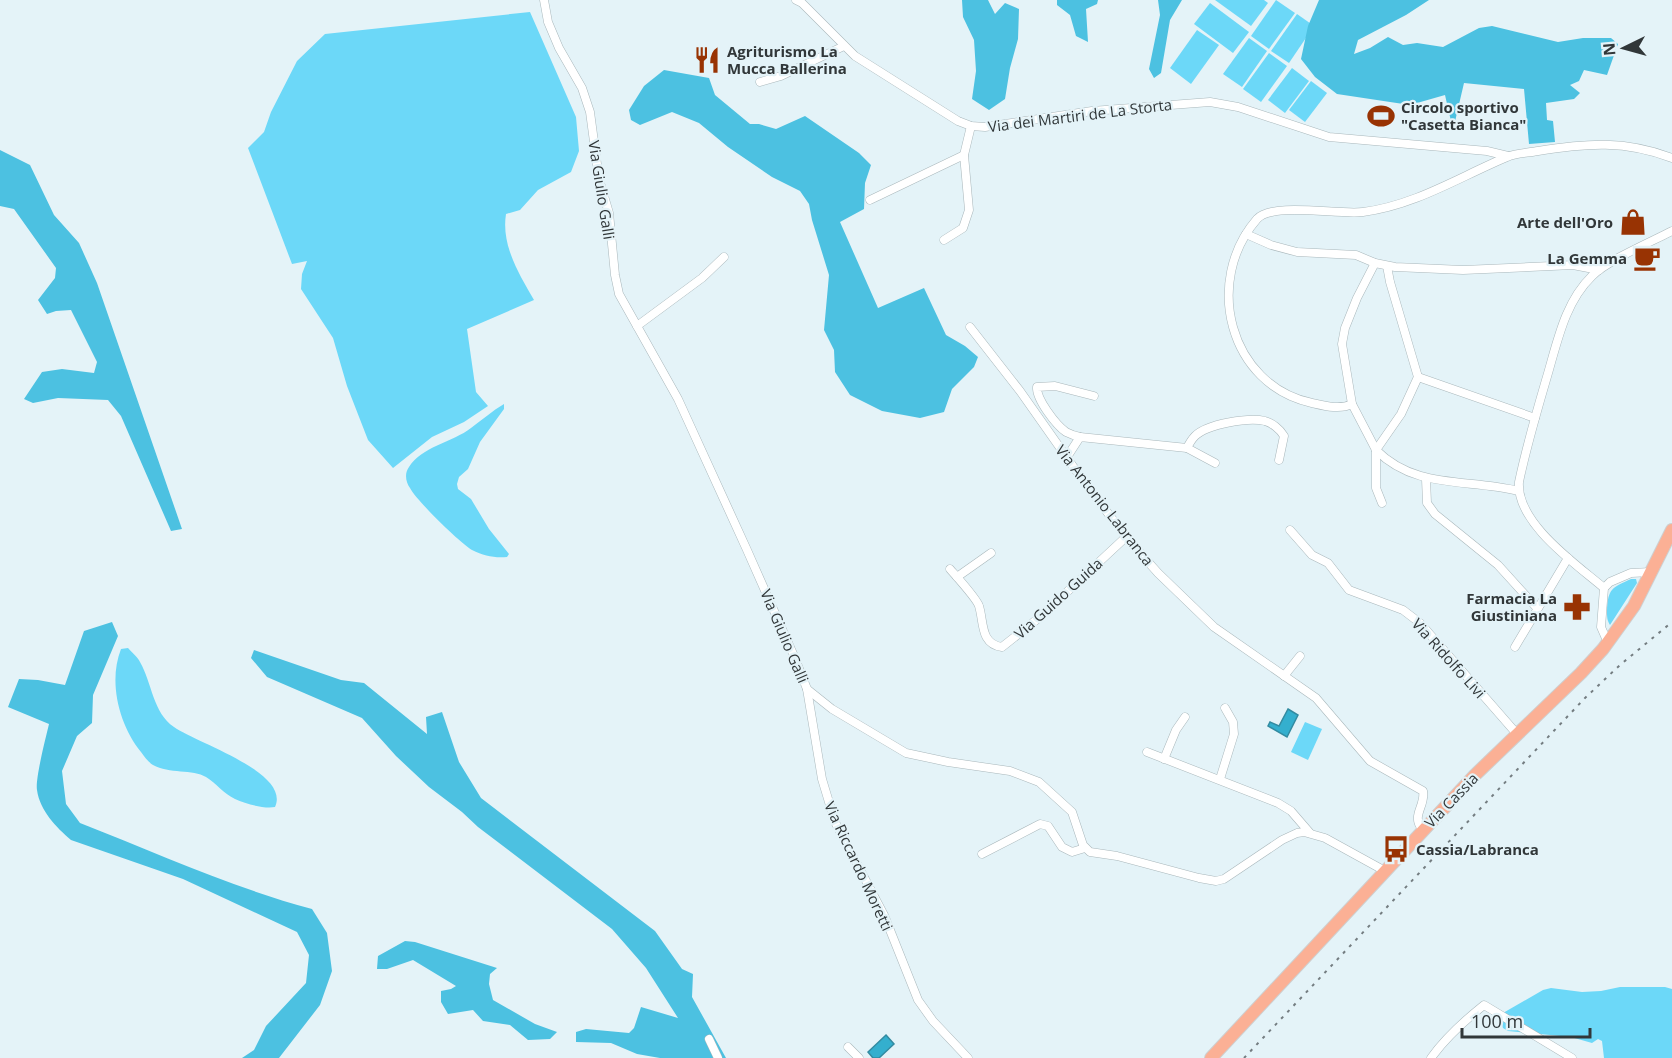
<svg xmlns="http://www.w3.org/2000/svg" width="1672" height="1058" font-family="'Open Sans',sans-serif">
<rect width="100%" height="100%" fill="#e4f3f8"/>
<!-- green -->
<g fill="#6cd8f8">
<path d="M 1215,0 L 1264,0 L 1268,3 L 1251,26 Z"/>
<path d="M 1276,0 L 1295,13 L 1269,49 L 1251,36 Z"/>
<path d="M 1210,3 L 1249,32 L 1233,53 L 1194,24 Z"/>
<path d="M 530,12 L 576,117 L 579,151 L 571,172 L 538,190 L 520,210 L 506,214 C 501,245 519,274 534,300 L 467,329 L 476,392 L 488,406 L 464,422 L 432,437 L 393,468 L 368,440 L 347,386 L 333,338 L 301,289 L 302,274 L 307,261 L 292,264 L 248,148 L 264,132 L 271,112 L 297,61 L 325,34 Z"/>
<path d="M 1297,14 L 1314,26 L 1289,63 L 1271,51 Z"/>
<path d="M 1197,30 L 1219,45 L 1191,84 L 1170,68 Z"/>
<path d="M 1249,38 L 1267,51 L 1242,87 L 1223,74 Z"/>
<path d="M 1269,53 L 1287,66 L 1261,102 L 1243,89 Z"/>
<path d="M 1292,68 L 1309,81 L 1285,113 L 1268,100 Z"/>
<path d="M 1311,81 L 1327,93 L 1305,122 L 1289,110 Z"/>
<path d="M 504,404 L 504,409 L 480,442 L 468,469 L 459,477 L 457,484 L 458,489 L 471,499 L 489,529 L 509,554 L 507,557 C 494,558 484,556 472,550 C 460,543 416,500 410,488 C 406,482 404,474 409,467 C 421,447 453,442 471,428 C 482,420 492,411 504,404 Z"/>
<path d="M 1631,579 L 1636,579 L 1637,583 L 1610,625 C 1607,620 1607,617 1607,611 C 1608,588 1612,588 1631,579 Z"/>
<path d="M 128,648 C 132,653 138,657 140,662 C 152,683 153,713 174,727 C 196,743 291,772 275,807 C 264,809 246,804 235,799 C 224,794 216,783 206,777 C 193,769 169,774 153,765 C 148,762 144,756 141,752 C 119,725 108,682 121,649 Z"/>
<path d="M 1305,722 L 1322,729 L 1308,760 L 1291,752 Z"/>
<path d="M 1620,987 L 1665,987 L 1672,989 L 1672,1058 L 1604,1058 L 1602,1041 L 1598,1039 L 1592,1043 L 1571,1037 L 1508,1031 L 1503,1028 L 1501,1022 L 1503,1013 L 1543,990 L 1551,988 L 1582,992 L 1601,991 Z"/>
</g>
<!-- forest -->
<g fill="#4cc1e1">
<path d="M 962,0 L 988,0 L 995,14 L 1005,3 L 1019,9 L 1018,39 L 1010,68 L 1005,99 L 989,110 L 972,99 L 976,71 L 974,40 L 963,17 Z"/>
<path d="M 1057,0 L 1098,0 L 1097,4 L 1086,9 L 1088,42 L 1076,36 L 1070,15 L 1057,5 Z"/>
<path d="M 1158,0 L 1182,0 L 1170,20 L 1161,73 L 1154,78 L 1149,69 L 1160,15 Z"/>
<path d="M 1319,0 L 1429,0 L 1406,15 L 1358,40 L 1354,54 L 1370,48 L 1388,37 L 1403,45 L 1417,43 L 1443,47 L 1479,28 L 1492,26 L 1558,42 L 1583,38 L 1611,38 L 1618,44 L 1607,75 L 1584,70 L 1579,81 L 1570,85 L 1580,93 L 1574,99 L 1546,103 L 1547,120 L 1553,121 L 1555,142 L 1529,144 L 1524,89 L 1464,83 L 1453,130 L 1445,95 L 1410,105 L 1337,94 L 1315,77 L 1301,59 L 1308,26 Z"/>
<path d="M 664,70 L 709,78 L 715,95 L 750,124 L 759,124 L 776,129 L 805,116 L 859,153 L 871,165 L 865,183 L 864,209 L 840,222 L 878,308 L 924,288 L 946,335 L 965,346 L 978,357 L 974,367 L 952,389 L 944,412 L 920,418 L 882,411 L 850,395 L 835,372 L 834,350 L 824,330 L 829,275 L 812,220 L 809,204 L 800,191 L 772,177 L 728,147 L 699,123 L 672,112 L 640,125 L 631,120 L 629,110 L 644,86 Z"/>
<path d="M 0,150 L 30,165 L 54,215 L 79,243 L 97,283 L 182,529 L 171,531 L 121,416 L 108,400 L 58,398 L 33,403 L 24,399 L 42,372 L 62,369 L 94,373 L 97,362 L 71,310 L 56,311 L 47,314 L 38,300 L 55,278 L 56,268 L 14,209 L 0,206 Z"/>
<path d="M 112,622 L 118,636 L 93,695 L 92,723 L 77,736 L 62,771 L 66,804 L 80,823 C 157,853 233,888 312,909 L 327,933 L 332,971 L 320,1005 L 279,1058 L 242,1058 L 254,1050 L 266,1026 L 306,983 L 309,955 L 297,932 L 183,879 L 71,840 C 56,827 40,811 37,790 C 35,779 46,737 49,724 L 8,707 L 19,679 L 38,680 L 65,685 L 84,631 Z"/>
<path d="M 254,650 L 341,680 L 364,683 L 427,734 L 426,717 L 442,712 L 459,762 L 481,798 L 655,931 L 682,969 L 693,974 L 692,997 L 726,1058 L 660,1058 L 637,1054 L 611,1043 L 576,1042 L 576,1032 L 586,1029 L 629,1033 L 634,1028 L 641,1007 L 678,1018 L 646,968 L 612,929 L 478,827 L 462,812 L 429,787 L 396,756 L 362,718 L 267,677 L 251,658 Z"/>
<path d="M 405,941 L 415,942 L 497,968 L 490,974 L 489,984 L 493,1000 L 535,1024 L 557,1032 L 550,1039 L 528,1040 L 510,1025 L 483,1021 L 473,1010 L 448,1014 L 441,1002 L 441,991 L 451,989 L 456,986 L 413,960 L 387,969 L 377,969 L 378,956 Z"/>
</g>
<!-- water -->
<g fill="#34afce" stroke="#338ba1" stroke-width="1.5">
<path d="M 1288,709 L 1298,715 L 1287,737 L 1268,726 L 1270,722 L 1279,726 Z"/>
<path d="M 886,1035 L 894,1044 L 879,1058 L 873,1058 L 868,1052 Z"/>
</g>
<g fill="none" stroke-linecap="round" stroke-linejoin="round">
<defs>
<g id="minor">
<path d="M 544,0 L 548,22 L 559,48 L 582,88 L 590,112 L 599,179 L 609,213 L 615,275 L 619,294 L 678,399 L 747,550 L 794,656 L 807,689 L 832,709 L 906,753 L 948,762 L 1010,771 L 1039,782 L 1072,812 L 1083,845 L 1090,852 L 1117,856 L 1199,878 L 1216,881 L 1224,879 L 1282,840 L 1297,833 L 1304,832 L 1325,838 L 1385,871"/>
<path d="M 796,0 L 802,3 L 855,56 L 958,121 L 971,126 L 985,127 L 1092,111 L 1210,102 L 1238,107 L 1329,137 L 1487,151 L 1508,156"/>
<path d="M 760,82 L 781,76 L 844,46"/>
<path d="M 870,200 L 964,155"/>
<path d="M 1246,234 L 1271,245 L 1297,252 L 1356,255 L 1375,263 L 1395,267 L 1463,270 L 1573,265 L 1599,270"/>
<path d="M 944,240 L 963,228 L 969,210 L 964,155 L 971,126"/>
<path d="M 1375,263 L 1357,298 L 1345,328 L 1342,344 L 1352,404 L 1376,450 L 1376,488 L 1382,503"/>
<path d="M 637,326 L 702,278 L 724,257"/>
<path d="M 970,327 L 1020,391 L 1082,479 L 1126,537 L 1158,573 L 1214,627 L 1316,698 L 1370,761 L 1423,791 C 1426,806 1410,816 1423,830"/>
<path d="M 1418,377 L 1535,418"/>
<path d="M 1352,404 C 1340,410 1325,406 1312,403 C 1229,385 1203,281 1257,219 C 1272,202 1338,215 1363,212 C 1416,205 1459,177 1507,157 C 1516,153 1528,153 1538,151 C 1587,143 1625,140 1672,158"/>
<path d="M 1080,437 C 1075,436 1070,434 1066,432 C 1056,425 1036,399 1037,387 L 1055,386 L 1094,396"/>
<path d="M 1187,448 L 1215,463"/>
<path d="M 1376,450 L 1401,414 L 1418,377 L 1390,282 L 1387,266"/>
<path d="M 1376,450 C 1416,490 1467,478 1519,491"/>
<path d="M 1067,457 L 1080,437 L 1187,448 C 1189,444 1192,439 1195,436 C 1207,424 1249,417 1265,421 C 1272,423 1280,429 1284,436 L 1279,460"/>
<path d="M 1426,479 L 1427,503 L 1435,514 L 1498,565 L 1537,608"/>
<path d="M 1290,530 L 1312,555 L 1328,563 L 1349,590 L 1403,610 L 1420,623 L 1517,734"/>
<path d="M 950,569 C 956,576 977,599 979,606 C 984,622 980,644 1002,647 L 1040,617 L 1126,537"/>
<path d="M 957,577 L 991,553"/>
<path d="M 1604,588 C 1576,564 1516,523 1519,482 C 1526,448 1536,414 1546,380 C 1557,344 1564,303 1592,276 C 1608,260 1651,242 1672,231"/>
<path d="M 1608,643 L 1601,627 L 1604,588 L 1610,582 L 1631,573 L 1651,572"/>
<path d="M 1515,647 L 1568,558"/>
<path d="M 1284,676 L 1300,656"/>
<path d="M 807,689 L 822,779 L 835,822 L 884,915 L 918,1000 L 933,1021 L 968,1058"/>
<path d="M 1147,752 L 1278,803 L 1291,811 L 1310,833"/>
<path d="M 1164,759 L 1176,730 L 1185,717"/>
<path d="M 1220,779 L 1234,734 L 1233,722 L 1225,708"/>
<path d="M 982,854 L 1040,824 L 1048,826 L 1062,847 L 1072,852 L 1085,848"/>
<path d="M 709,1039 L 718,1058"/>
<path d="M 848,1047 L 859,1058"/>
<path d="M 1431,1058 C 1446,1037 1464,1021 1484,1005 L 1572,1058"/>
</g>
<path id="primary" d="M 1211,1058 L 1475,775 L 1581,673 L 1603,649 L 1634,606 L 1672,530"/>
</defs>
<!-- minor casing -->
<use href="#minor" stroke="#a9b7bb" stroke-width="9"/>
<!-- primary casing -->
<use href="#primary" stroke="#cecfcf" stroke-width="14"/>
<!-- minor -->
<use href="#minor" stroke="#fff" stroke-width="8"/>
<!-- primary -->
<use href="#primary" stroke="#fbb095" stroke-width="12"/>
<!-- rail -->
<path stroke="#747d81" stroke-width="2" stroke-dasharray="3 6" stroke-linecap="butt" d="M 1244,1058 L 1585,698 L 1620,665 L 1672,622"/>
</g>
<!-- icons -->
<defs>
<symbol id="restaurant-bare" viewBox="-9 -9 18 18"><path d="M-5-6h1v4h1v-4h1v4h1v-4h1v5L-1.5 .5V6h-2V.5L-5-1ZM5-6V6H3V1.5H1.5Q1.5-4 5-6Z" fill="#983303" stroke="#e4f3f8" stroke-width="2.5" paint-order="stroke"/></symbol>
<symbol id="stadium-bare" viewBox="-9 -9 18 18"><path d="M0-5a6.5 5 0 1 0 0 10a6.5 5 0 1 0 0-10ZM-3.5-1.8h7v3.6h-7Z" fill="#983303" stroke="#e4f3f8" stroke-width="2.5" paint-order="stroke"/></symbol>
<symbol id="shop-bare" viewBox="-9 -9 18 18"><path d="M-5-2.5h2.3a2.7 3.5 0 0 1 5.4 0H5L5.5 6h-11ZM-1.5-2.5h3a1.5 2.3 0 0 0-3 0Z" fill="#983303" stroke="#e4f3f8" stroke-width="2.5" paint-order="stroke"/></symbol>
<symbol id="cafe-bare" viewBox="-9 -9 18 18"><path d="M-5.5-4.5H6V0H3Q3 3.5 0 3.5H-2.5Q-5.5 3.5-5.5 0ZM3-3.2v2h1.7v-2ZM-6 4.5H4V6H-6Z" fill="#983303" stroke="#e4f3f8" stroke-width="2.5" paint-order="stroke"/></symbol>
<symbol id="pharmacy-bare" viewBox="-9 -9 18 18"><path d="M-2-6h4v4h4v4h-4v4h-4v-4h-4v-4h4Z" fill="#983303" stroke="#e4f3f8" stroke-width="2.5" paint-order="stroke"/></symbol>
<symbol id="bus-bare" viewBox="-9 -9 18 18"><path d="M-5-6H5V4H4V6H2V4H-2V6H-4V4H-5ZM-3.5-4V0h7V-4ZM-3.5 1.2v1.5H-2V1.2ZM2 1.2v1.5H3.5V1.2Z" fill="#983303" stroke="#e4f3f8" stroke-width="2.5" paint-order="stroke"/></symbol>
</defs>
<g fill-rule="evenodd">
<use href="#restaurant-bare" x="688" y="41" width="38" height="38"/>
<use href="#stadium-bare" x="1362" y="97" width="38" height="38"/>
<use href="#shop-bare" x="1614" y="203" width="38" height="38"/>
<use href="#cafe-bare" x="1628" y="239" width="38" height="38"/>
<use href="#pharmacy-bare" x="1558" y="588" width="38" height="38"/>
<use href="#bus-bare" x="1377" y="830" width="38" height="38"/>
</g>
<g text-anchor="middle" dominant-baseline="central" stroke-width="4.5" stroke-linejoin="round" paint-order="stroke">
<!-- poi labels -->
<g font-size="15" font-weight="bold" fill="#313739" stroke="#e4f3f8" text-anchor="start">
<text x="727" y="51">Agriturismo La<tspan x="727" dy="17">Mucca Ballerina</tspan></text>
<text x="1401" y="107">Circolo sportivo<tspan x="1401" dy="17">"Casetta Bianca"</tspan></text>
<text x="1613" y="222" text-anchor="end">Arte dell'Oro</text>
<text x="1627" y="258" text-anchor="end">La Gemma</text>
<text x="1557" y="598" text-anchor="end">Farmacia La<tspan x="1557" dy="17">Giustiniana</tspan></text>
<text x="1416" y="849">Cassia/Labranca</text>
</g>
<!-- street labels -->
<g font-size="15" fill="#313739" stroke="#e4f3f8">
<text transform="translate(1080 115) rotate(-7)">Via dei Martiri de La Storta</text>
<text transform="translate(602 190) rotate(81)">Via Giulio Galli</text>
<text transform="translate(1105 505) rotate(52)">Via Antonio Labranca</text>
<text transform="translate(1058 598) rotate(-42)">Via Guido Guida</text>
<text transform="translate(785 636) rotate(67)">Via Giulio Galli</text>
<text transform="translate(1449 658) rotate(48)">Via Ridolfo Livi</text>
<text transform="translate(1451 800) rotate(-46)">Via Cassia</text>
<text transform="translate(859 866) rotate(65)">Via Riccardo Moretti</text>
</g>
</g>
<!-- north arrow -->
<g transform="translate(1624 48) rotate(265)" stroke="#e4f3f8" stroke-width="4.5" paint-order="stroke">
<path d="M0-4.5L10 22L0 15L-10 22Z" fill="#313739"/>
<text y="-9" font-size="16" font-weight="bold" text-anchor="middle" fill="#313739">N</text>
</g>
<!-- scale -->
<path d="M1462 1028v9h128v-9" fill="none" stroke="#313739" stroke-width="3"/>
<text x="1471" y="1028" font-size="18" fill="#313739" stroke="#e4f3f8" stroke-width="4.5" paint-order="stroke">100 m</text>
</svg>
